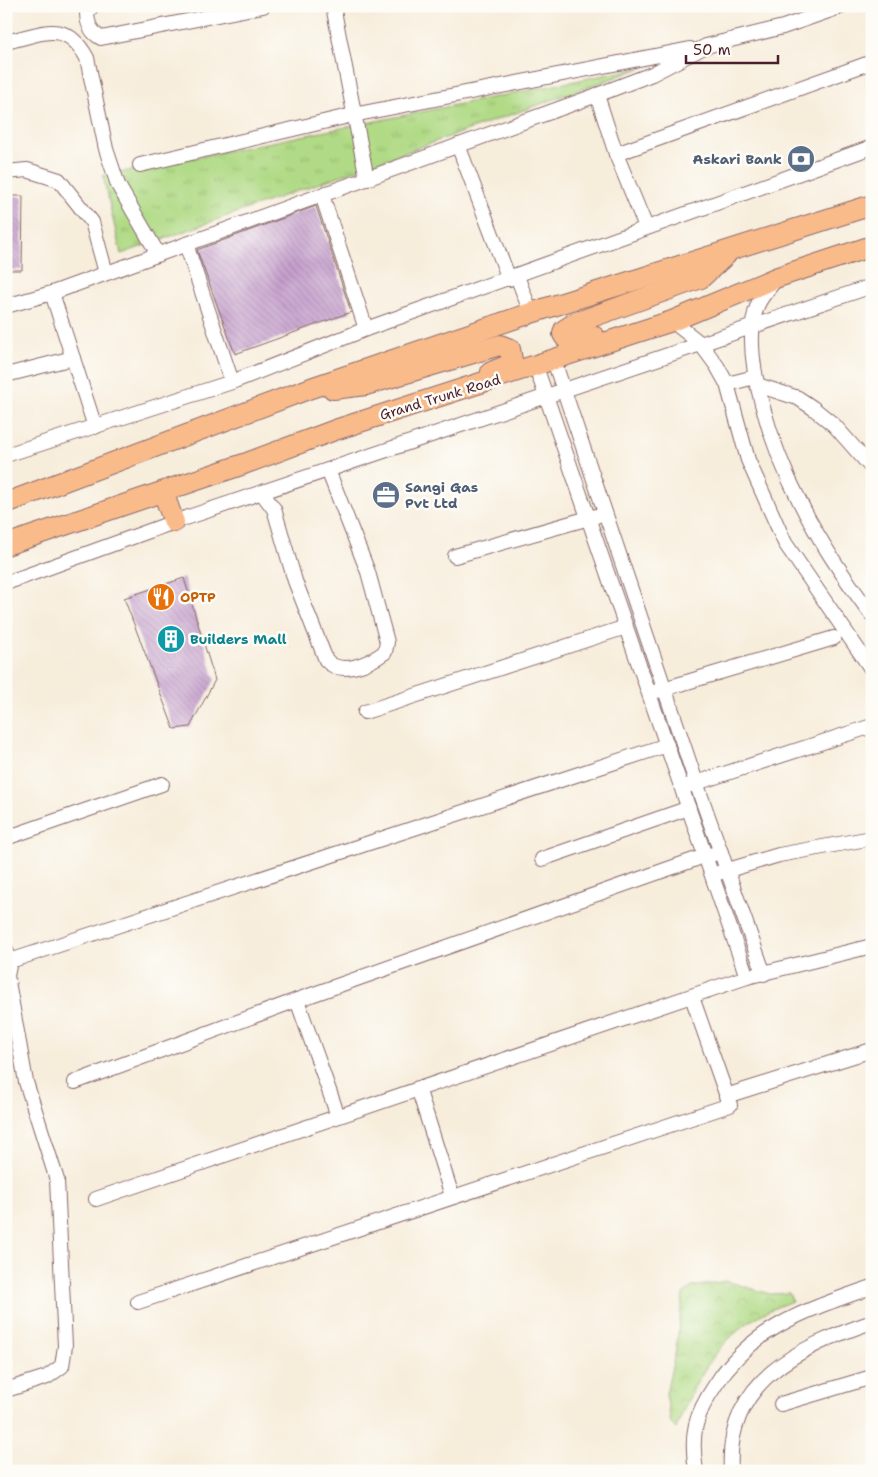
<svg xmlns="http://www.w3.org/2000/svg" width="878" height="1477" font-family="'Shantell Sans',sans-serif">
<defs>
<pattern id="grass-tufts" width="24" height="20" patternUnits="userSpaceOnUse" patternTransform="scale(1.25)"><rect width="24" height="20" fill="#b0da85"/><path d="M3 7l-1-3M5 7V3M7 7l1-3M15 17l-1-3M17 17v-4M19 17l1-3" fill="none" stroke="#99bb73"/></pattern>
<pattern id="park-crowns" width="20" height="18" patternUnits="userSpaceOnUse" patternTransform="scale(1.25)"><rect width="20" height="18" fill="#b0da85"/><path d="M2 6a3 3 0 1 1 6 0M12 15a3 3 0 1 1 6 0" fill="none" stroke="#99bb73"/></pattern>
<pattern id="building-back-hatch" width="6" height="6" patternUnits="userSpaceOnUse" patternTransform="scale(1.25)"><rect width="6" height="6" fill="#c096c9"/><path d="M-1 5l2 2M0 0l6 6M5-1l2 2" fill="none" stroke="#9e7aa3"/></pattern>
</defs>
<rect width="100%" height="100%" fill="#fdfcf7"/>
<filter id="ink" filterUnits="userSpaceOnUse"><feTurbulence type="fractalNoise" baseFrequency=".02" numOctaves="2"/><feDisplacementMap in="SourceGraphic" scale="10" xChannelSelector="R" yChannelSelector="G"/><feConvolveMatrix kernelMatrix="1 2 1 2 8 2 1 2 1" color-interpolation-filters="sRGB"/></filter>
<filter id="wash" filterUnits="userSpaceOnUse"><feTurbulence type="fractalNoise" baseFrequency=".0096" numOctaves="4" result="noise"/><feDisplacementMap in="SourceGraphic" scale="20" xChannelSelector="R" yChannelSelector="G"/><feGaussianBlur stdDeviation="1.12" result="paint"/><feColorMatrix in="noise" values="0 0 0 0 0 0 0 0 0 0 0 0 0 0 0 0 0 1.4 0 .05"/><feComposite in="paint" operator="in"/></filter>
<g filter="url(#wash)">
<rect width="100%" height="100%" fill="#f7eddb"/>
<!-- grass -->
<path fill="url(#grass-tufts)" stroke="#7d7c58" d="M 644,67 L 121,254 L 103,176 Z"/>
<!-- park -->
<path fill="url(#park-crowns)" stroke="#7d7c58" d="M 726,1281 L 770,1294 L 789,1293 L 792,1301 C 783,1305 773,1308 764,1313 C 717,1338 694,1382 676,1429 L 671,1424 L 666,1393 L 676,1350 L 683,1294 L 692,1287 Z"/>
<g id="blocks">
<!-- building -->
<g fill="url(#building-back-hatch)">
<path d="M 6,196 L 23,196 L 22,270 L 6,270 Z"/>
<path d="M 316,206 L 351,312 L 235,354 L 197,250 Z"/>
<path d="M 184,578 L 215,680 L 190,727 L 174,729 L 124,598 Z"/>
</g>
</g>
</g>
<g filter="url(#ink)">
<use href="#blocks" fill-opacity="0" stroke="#876769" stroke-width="1"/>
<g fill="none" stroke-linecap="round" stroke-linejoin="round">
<defs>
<g id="minor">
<path d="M 92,6 L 87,13 C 87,24 92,33 101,38 L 263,6"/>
<path d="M 333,6 L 367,179"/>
<path d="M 6,42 C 43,34 65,18 87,58 L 106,149 L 118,185 L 158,254"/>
<path d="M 597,95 L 616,154 L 646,227"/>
<path d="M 458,145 L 509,279"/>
<path d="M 616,154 L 872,62"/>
<path d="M 140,165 L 353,115 L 690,49"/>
<path d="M 6,172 L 27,170 L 59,180 L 92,222 L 106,273"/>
<path d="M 322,195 L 366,329"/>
<path d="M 186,244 L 232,382"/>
<path d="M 517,276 L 531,313"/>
<path d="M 776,279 C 770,287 762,295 758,304 C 737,354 776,456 800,502 C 818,539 847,582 872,615"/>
<path d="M 52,293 L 95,427"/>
<path d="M 6,306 L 52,293 L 597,95 L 652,74 L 706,46 L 783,27 L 843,6"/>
<path d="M 672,321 L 700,343 L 717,366 L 727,384 L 748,460 L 785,543 L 872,670"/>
<path d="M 554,361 L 698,788 L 764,974"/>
<path d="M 536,367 L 747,977"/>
<path d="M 6,375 L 73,358"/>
<path d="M 727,384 L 755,377"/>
<path d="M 757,385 L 798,398 L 813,408 L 834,425 L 872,468"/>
<path d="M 6,455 L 232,382 L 366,329 L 872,147"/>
<path d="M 262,493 L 274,509 L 295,581 L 326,660 C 341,677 370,663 385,652 L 387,642 L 368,572 L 328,470"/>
<path d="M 455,556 L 596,516"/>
<path d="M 6,583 L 174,522 L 872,286"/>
<path d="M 657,691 L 834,638"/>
<path d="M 365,712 L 626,627"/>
<path d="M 687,786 L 872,726"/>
<path d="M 6,838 L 162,784"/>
<path d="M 542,859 L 689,808"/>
<path d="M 718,873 L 779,855 L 872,838"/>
<path d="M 6,950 L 10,961 L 7,976 L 26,1082 L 57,1180 L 65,1346 L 62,1366 L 47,1377 L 6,1390"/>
<path d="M 10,961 L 667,745"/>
<path d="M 297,1000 L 338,1116"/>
<path d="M 75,1082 L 297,1000 L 699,858 L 721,852"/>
<path d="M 418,1088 L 452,1196"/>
<path d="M 726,1096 L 872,1050"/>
<path d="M 96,1199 L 747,977 L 872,946"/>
<path d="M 138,1302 L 730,1105 L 692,997"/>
<path d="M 781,1404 L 872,1377"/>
<path d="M 696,1471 C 690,1433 695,1415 716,1384 C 753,1326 810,1309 872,1287"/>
<path d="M 731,1471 C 725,1381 799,1347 872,1322"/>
</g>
<g id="highway">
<path d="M 595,337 C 583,341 570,348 563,334 L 564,330 L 575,323 L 701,278 L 726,255"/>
<path d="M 333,389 L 366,385 L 500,345 L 510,349 L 512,360 L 506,366 L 491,372"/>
<path d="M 163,492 L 174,522"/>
<path d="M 6,503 L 311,388 L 531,313 L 872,205"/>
<path d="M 6,545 L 244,464 L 335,430 L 672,321 L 778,277 L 872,246"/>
</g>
</defs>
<!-- minor casing -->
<use href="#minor" stroke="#876769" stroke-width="16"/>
<!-- highway casing -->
<use href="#highway" stroke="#876769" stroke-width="22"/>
<!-- minor -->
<use href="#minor" stroke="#fff" stroke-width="14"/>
<!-- highway -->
<use href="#highway" stroke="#fabb8b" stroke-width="20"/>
</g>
</g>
<!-- icons -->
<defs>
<symbol id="bank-disc" viewBox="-11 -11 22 22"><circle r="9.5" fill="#5c6f8a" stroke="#fdfcf7"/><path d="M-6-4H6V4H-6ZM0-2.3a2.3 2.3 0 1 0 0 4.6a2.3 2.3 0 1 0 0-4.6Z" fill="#fff"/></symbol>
<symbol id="office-disc" viewBox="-11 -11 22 22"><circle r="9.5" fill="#5c6f8a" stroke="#fdfcf7"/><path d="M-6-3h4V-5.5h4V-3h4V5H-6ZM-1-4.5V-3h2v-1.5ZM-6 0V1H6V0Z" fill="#fff"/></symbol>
<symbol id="restaurant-disc" viewBox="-11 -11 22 22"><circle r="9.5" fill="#e8710a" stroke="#fdfcf7"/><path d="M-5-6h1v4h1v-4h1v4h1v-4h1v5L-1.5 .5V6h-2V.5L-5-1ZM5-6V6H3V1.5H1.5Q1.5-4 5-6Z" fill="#fff"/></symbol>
<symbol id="building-disc" viewBox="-11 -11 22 22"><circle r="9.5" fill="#0f9aa8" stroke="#fdfcf7"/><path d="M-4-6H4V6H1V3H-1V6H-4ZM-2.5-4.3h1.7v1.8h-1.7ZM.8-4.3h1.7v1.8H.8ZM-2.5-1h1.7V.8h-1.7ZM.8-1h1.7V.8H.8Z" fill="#fff"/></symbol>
</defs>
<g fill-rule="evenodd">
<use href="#bank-disc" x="785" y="143" width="32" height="32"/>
<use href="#office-disc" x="370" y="479" width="32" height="32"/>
<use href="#restaurant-disc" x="145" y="581" width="32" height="32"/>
<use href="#building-disc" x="155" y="623" width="32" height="32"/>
</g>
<g text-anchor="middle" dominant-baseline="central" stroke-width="5" stroke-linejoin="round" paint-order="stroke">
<!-- service labels -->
<g font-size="14" font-weight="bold" fill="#4e5e75" stroke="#fdfcf7" text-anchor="end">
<text x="782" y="159">Askari Bank</text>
<text x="405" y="487" text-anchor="start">Sangi Gas<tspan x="405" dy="16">Pvt Ltd</tspan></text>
</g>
<!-- street labels -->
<g font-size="14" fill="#4a1f2b" stroke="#fdfcf7">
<text transform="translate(440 397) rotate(-17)">Grand Trunk Road</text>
</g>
<!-- food labels -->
<g font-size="14" font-weight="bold" fill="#c56008" stroke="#fdfcf7" text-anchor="start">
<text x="180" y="597">OPTP</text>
</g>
<!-- culture labels -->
<g font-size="14" font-weight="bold" fill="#0d838f" stroke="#fdfcf7" text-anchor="start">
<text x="190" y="639">Builders Mall</text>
</g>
</g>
<!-- margin -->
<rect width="878" height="1477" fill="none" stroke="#fdfcf7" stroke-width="25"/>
<!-- scale -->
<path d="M686 55v8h92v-8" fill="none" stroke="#4a1f2b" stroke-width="2.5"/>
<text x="693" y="55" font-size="15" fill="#4a1f2b" stroke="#fdfcf7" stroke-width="4" paint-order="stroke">50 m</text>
</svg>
